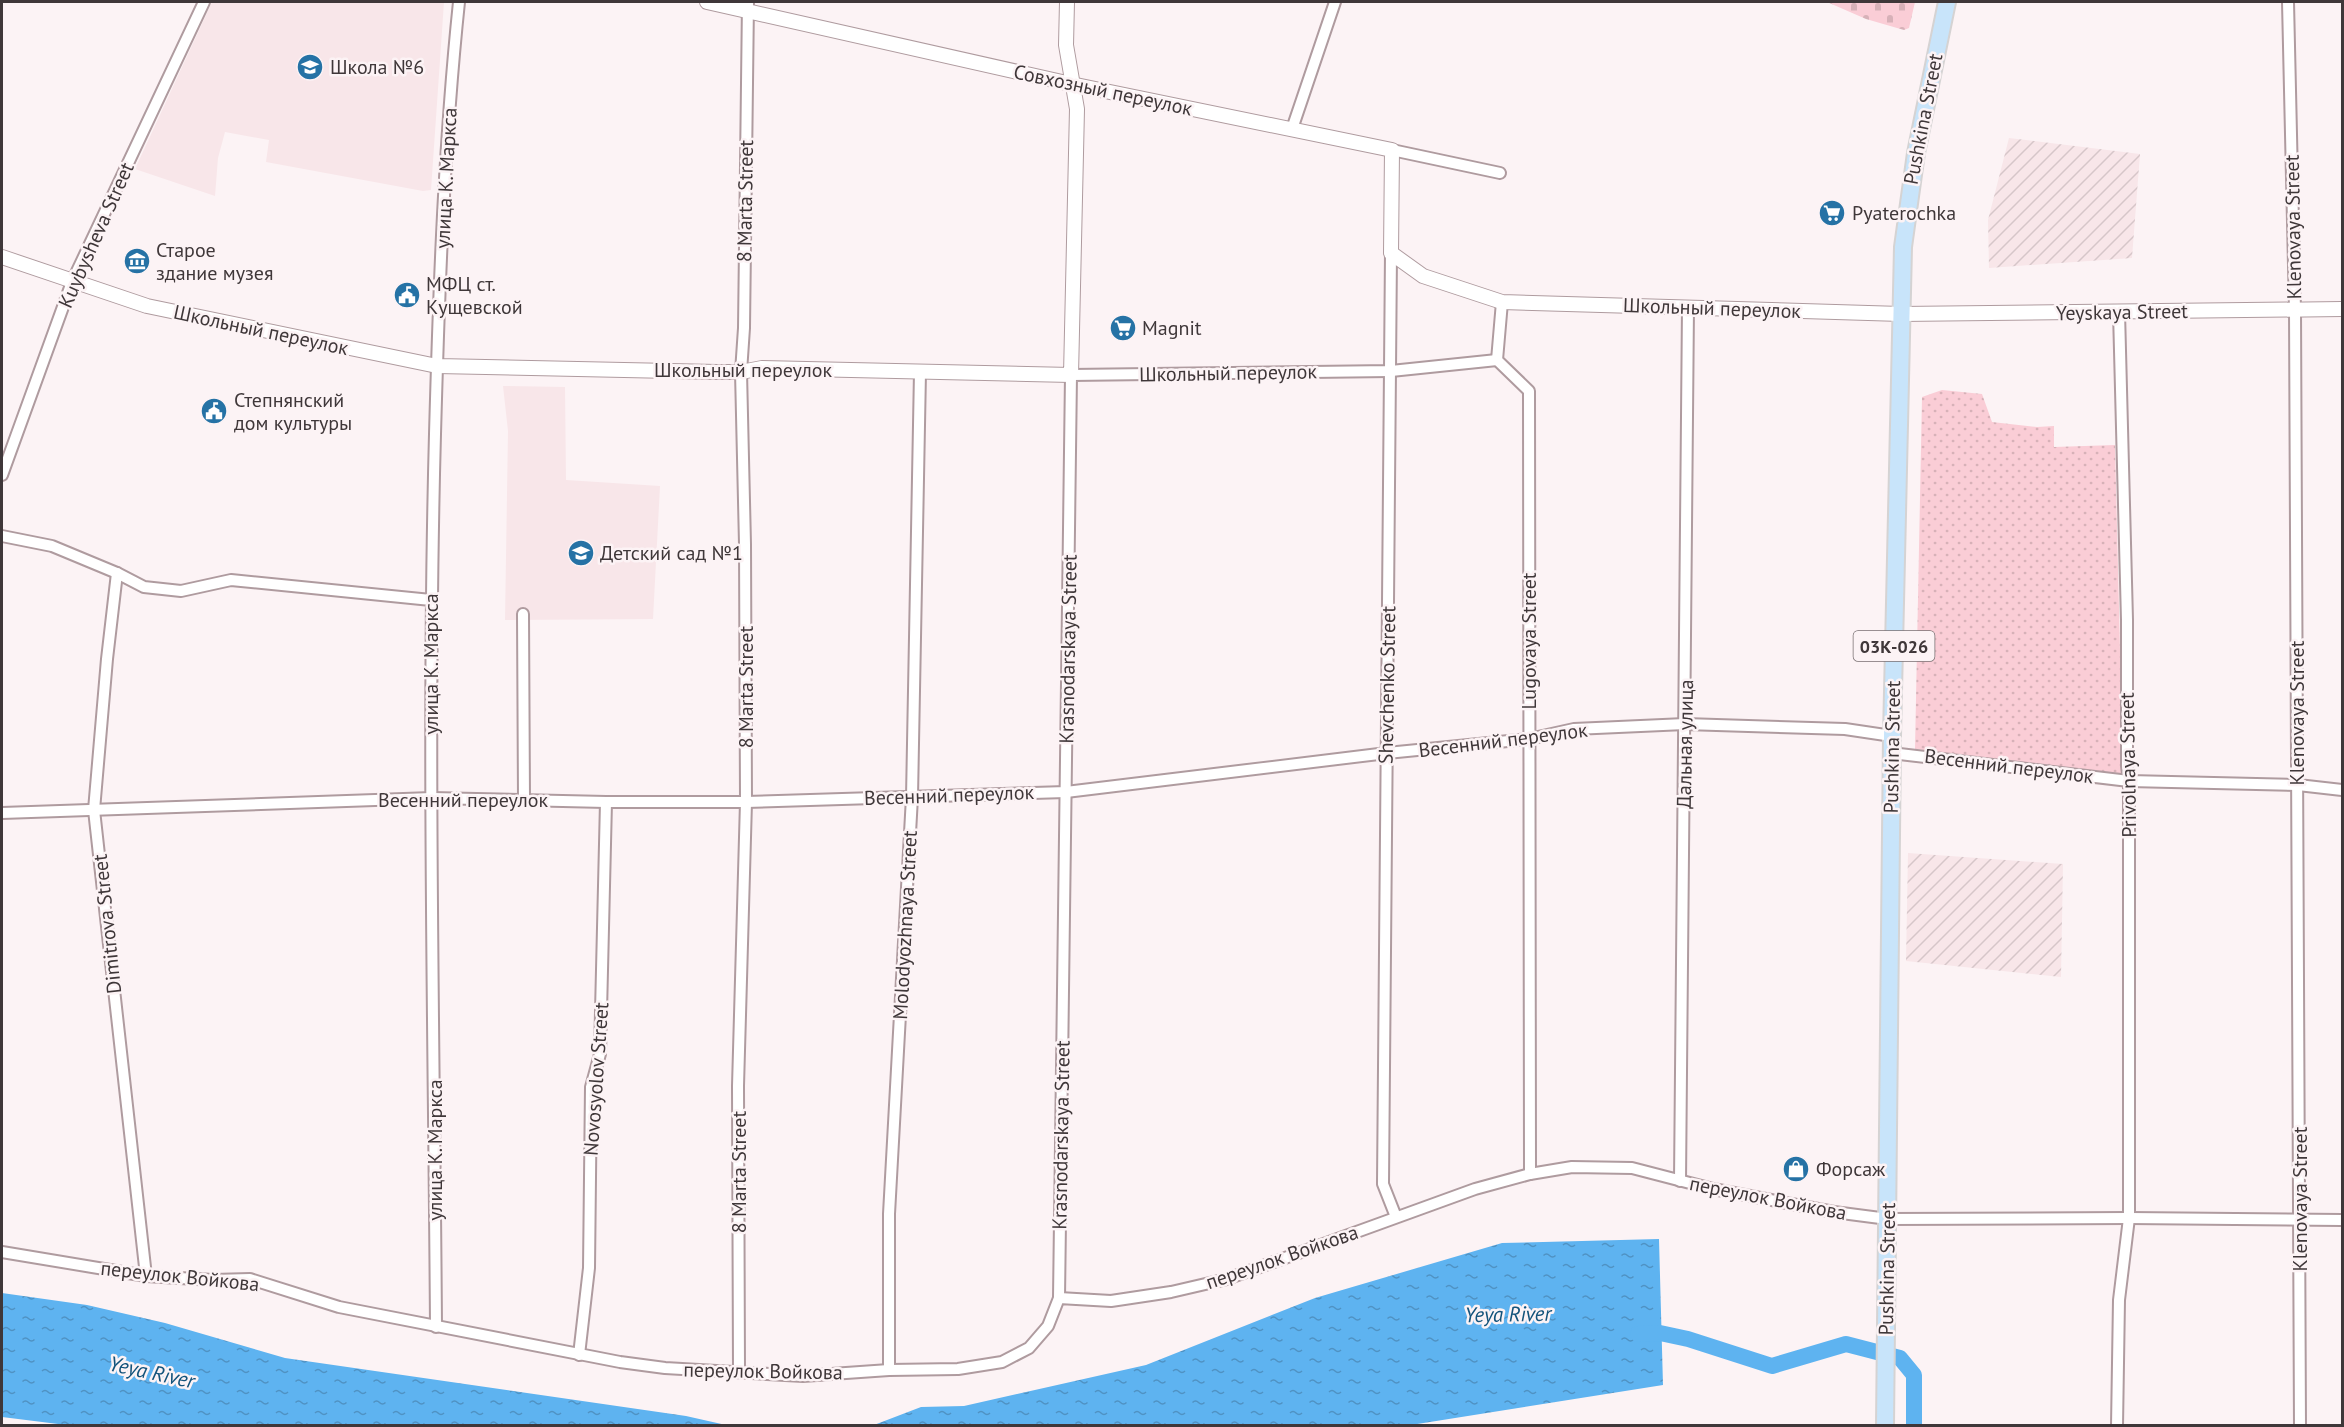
<svg xmlns="http://www.w3.org/2000/svg" width="2344" height="1427" font-family="'PT Sans',sans-serif">
<defs>
<pattern id="industrial-furrows" width="10" height="10" patternUnits="userSpaceOnUse" patternTransform="scale(1.5)"><rect width="10" height="10" fill="#f8e6e9"/><path d="M-1 1l2-2M0 10L10 0M9 11l2-2" fill="none" stroke="#d6c6c9"/></pattern>
<pattern id="grass-dots" width="8" height="8" patternUnits="userSpaceOnUse" patternTransform="scale(1.5)"><rect width="8" height="8" fill="#facdd6"/><path d="M2 2h.1M6 6h.1" fill="none" stroke="#d7b1b8" stroke-width="1.8" stroke-linecap="round"/></pattern>
<pattern id="cemetery-stones" width="16" height="16" patternUnits="userSpaceOnUse" patternTransform="scale(1.5)"><rect width="16" height="16" fill="#facdd6"/><path d="M2 7V4a2 2 0 0 1 4 0v3zM10 15v-3a2 2 0 0 1 4 0v3z" fill="#d7b1b8"/></pattern>
<pattern id="water-ripples" width="26" height="14" patternUnits="userSpaceOnUse" patternTransform="scale(1.5)"><rect width="26" height="14" fill="#5eb3f0"/><path d="M2 4q2-2 4 0t4 0M15 11q2-2 4 0t4 0" fill="none" stroke="#4f92c3"/></pattern>
</defs>
<rect width="100%" height="100%" fill="#fcf3f5"/>
<!-- built -->
<g fill="#f8e6e9">
<path d="M 212,2 L 444,2 L 431,190 L 423,191 L 266,162 L 269,140 L 225,132 L 218,158 L 215,196 L 135,169 Z"/>
<path d="M 503,386 L 565,387 L 566,480 L 660,486 L 653,619 L 505,620 L 508,431 Z"/>
</g>
<!-- industrial -->
<g fill="url(#industrial-furrows)">
<path d="M 2009,138 L 2140,154 L 2132,258 L 1989,268 L 1988,220 Z"/>
<path d="M 1908,853 L 2063,864 L 2061,977 L 1906,961 Z"/>
</g>
<!-- grass -->
<path fill="url(#grass-dots)" d="M 1942,390 L 1982,394 L 1992,422 L 2037,427 L 2054,426 L 2054,447 L 2115,445 L 2123,773 L 2120,777 L 1915,749 L 1922,397 Z"/>
<!-- cemetery -->
<path fill="url(#cemetery-stones)" d="M 1827,2 L 1915,2 L 1909,28 L 1904,30 L 1866,19 Z"/>
<!-- water -->
<g fill="url(#water-ripples)">
<path d="M 1659,1239 L 1663,1385 L 1411,1425 L 874,1425 L 921,1407 L 964,1406 L 1146,1365 L 1315,1298 L 1502,1243 Z"/>
<path d="M 2,1293 L 87,1305 L 165,1323 L 285,1358 L 686,1416 L 726,1425 L 74,1426 L 2,1417 Z"/>
</g>
<g fill="none" stroke-linecap="round" stroke-linejoin="round">
<!-- river -->
<path stroke="#5eb3f0" stroke-width="16" d="M 1638,1334 L 1660,1333 L 1688,1339 L 1772,1366 L 1846,1344 L 1900,1358 L 1914,1375 L 1914,1426"/>
<defs>
<g id="minor">
<path d="M 2288,2 L 2295,310 L 2300,1426"/>
<path d="M 1292,129 L 1335,2"/>
<path d="M 1392,150 L 1500,173"/>
<path d="M 1391,253 L 1383,1184 L 1396,1217"/>
<path d="M 1502,302 L 1497,360 L 1529,391 L 1530,1174"/>
<path d="M 2,475 L 72,282 L 204,2"/>
<path d="M 2,536 L 52,546 L 117,573 L 144,587 L 181,591 L 231,580 L 431,600"/>
<path d="M 117,573 L 107,659 L 94,810 L 146,1276"/>
<path d="M 523,614 L 524,800"/>
<path d="M 1891,753 L 2129,781 L 2298,785 L 2342,790"/>
<path d="M 2,813 L 432,798 L 606,802 L 746,802 L 1066,792 L 1387,753 L 1529,739 L 1574,729 L 1685,724 L 1845,729 L 1892,736"/>
<path d="M 1680,1181 L 1688,307"/>
<path d="M 2,1252 L 146,1276 L 213,1280 L 250,1279 L 339,1307 L 620,1362 L 665,1368 L 803,1376 L 889,1370 L 958,1369 L 1002,1362 L 1029,1348 L 1048,1326 L 1059,1298 L 1111,1301 L 1171,1292 L 1227,1279 L 1475,1189 L 1530,1174 L 1572,1167 L 1632,1168 L 1713,1189 L 1834,1212 L 1888,1219 L 2129,1218 L 2342,1220"/>
<path d="M 1059,1298 L 1071,375 L 1391,371 L 1497,360"/>
<path d="M 436,1327 C 434,1029 427,731 435,434 C 439,289 444,145 459,2"/>
<path d="M 579,1355 L 589,1268 L 591,1087 L 600,1054 L 606,802"/>
<path d="M 889,1370 L 889,1214 L 912,797 L 920,372"/>
<path d="M 739,1372 L 738,1086 L 746,802 L 745,544 L 741,372 L 744,328 L 748,2"/>
<path d="M 2117,1426 L 2119,1300 L 2129,1218 L 2129,781 L 2127,766 L 2127,620 L 2119,312"/>
</g>
<g id="tertiary">
<path d="M 707,2 L 1071,84 L 1392,150 L 1391,253 L 1423,276 L 1502,302 L 1901,314 L 2342,309"/>
<path d="M 2,257 L 147,306 L 437,366 L 717,372 L 741,372 L 762,368 L 1071,375 L 1077,109 L 1066,45 L 1067,2"/>
</g>
<path id="primary" d="M 1885,1426 L 1892,736 L 1903,247 L 1916,153 L 1947,2"/>
</defs>
<!-- minor casing -->
<use href="#minor" stroke="#af9b9f" stroke-width="14"/>
<!-- tertiary casing -->
<use href="#tertiary" stroke="#af9b9f" stroke-width="16"/>
<!-- primary casing -->
<use href="#primary" stroke="#d5d3d3" stroke-width="20"/>
<!-- minor -->
<use href="#minor" stroke="#fff" stroke-width="10"/>
<!-- tertiary -->
<use href="#tertiary" stroke="#fff" stroke-width="14"/>
<!-- primary -->
<use href="#primary" stroke="#c8e4fa" stroke-width="16"/>
</g>
<!-- icons -->
<defs>
<symbol id="school-disc" viewBox="-11 -11 22 22"><circle r="9.5" fill="#2572a5" stroke="#fcf3f5"/><path d="M0-5L7-2L0 1L-7-2ZM-4 1L0 2.5L4 1V4Q0 6-4 4Z" fill="#fff"/></symbol>
<symbol id="supermarket-disc" viewBox="-11 -11 22 22"><circle r="9.5" fill="#2572a5" stroke="#fcf3f5"/><path d="M-6-5.5h2.5l.6 2H6L4.5 2H-2.5L-4.4-4H-6ZM-1.5 3.2a1.3 1.3 0 1 0 .1 0ZM3 3.2a1.3 1.3 0 1 0 .1 0Z" fill="#fff"/></symbol>
<symbol id="museum-disc" viewBox="-11 -11 22 22"><circle r="9.5" fill="#2572a5" stroke="#fcf3f5"/><path d="M0-6L6-3V-2H-6V-3ZM-5-1h2V3h-2ZM-1-1h2V3h-2ZM3-1h2V3H3ZM-6 4H6V6H-6Z" fill="#fff"/></symbol>
<symbol id="civic-disc" viewBox="-11 -11 22 22"><circle r="9.5" fill="#2572a5" stroke="#fcf3f5"/><path d="M-.6-6.5H3V-4.5H.6V-3L4-1V1h2V6H-6V1h2V-1L-.6-3ZM-1.2 2.5V6h2.4V2.5Z" fill="#fff"/></symbol>
<symbol id="shop-disc" viewBox="-11 -11 22 22"><circle r="9.5" fill="#2572a5" stroke="#fcf3f5"/><path d="M-5-2.5h2.3a2.7 3.5 0 0 1 5.4 0H5L5.5 6h-11ZM-1.5-2.5h3a1.5 2.3 0 0 0-3 0Z" fill="#fff"/></symbol>
</defs>
<g fill-rule="evenodd">
<use href="#school-disc" x="295" y="52" width="30" height="30"/>
<use href="#supermarket-disc" x="1817" y="198" width="30" height="30"/>
<use href="#museum-disc" x="122" y="246" width="30" height="30"/>
<use href="#civic-disc" x="392" y="280" width="30" height="30"/>
<use href="#supermarket-disc" x="1108" y="313" width="30" height="30"/>
<use href="#civic-disc" x="199" y="396" width="30" height="30"/>
<use href="#school-disc" x="566" y="538" width="30" height="30"/>
<use href="#shop-disc" x="1781" y="1154" width="30" height="30"/>
</g>
<g text-anchor="middle" dominant-baseline="central" stroke-width="5" stroke-linejoin="round" paint-order="stroke">
<!-- shield labels -->
<rect fill="#fcf3f5" stroke="#786f71" stroke-width="1.5" x="1853.5" y="631" width="81" height="30" rx="4.5"/>
<g font-size="18" font-weight="bold" fill="#3f3739">
<text x="1894" y="646">03К-026</text>
</g>
<!-- poi labels -->
<g font-size="20" fill="#3f3739" stroke="#fcf3f5" text-anchor="start">
<text x="330" y="67">Школа №6</text>
<text x="1852" y="213">Pyaterochka</text>
<text x="156" y="250">Старое<tspan x="156" dy="23">здание музея</tspan></text>
<text x="426" y="284">МФЦ ст.<tspan x="426" dy="23">Кущевской</tspan></text>
<text x="1142" y="328">Magnit</text>
<text x="234" y="400">Степнянский<tspan x="234" dy="23">дом культуры</tspan></text>
<text x="600" y="553">Детский сад №1</text>
<text x="1816" y="1169">Форсаж</text>
</g>
<!-- street labels -->
<g font-size="20" fill="#3f3739" stroke="#fcf3f5">
<text transform="translate(1103 90) rotate(12)">Совхозный переулок</text>
<text transform="translate(1923 119) rotate(-79)">Pushkina Street</text>
<text transform="translate(446 178) rotate(-87)">улица К. Маркса</text>
<text transform="translate(745 201) rotate(-89)">8 Marta Street</text>
<text transform="translate(2293 227) rotate(-91)">Klenovaya Street</text>
<text transform="translate(96 235) rotate(-66)">Kuybysheva Street</text>
<text transform="translate(1712 308) rotate(2)">Школьный переулок</text>
<text transform="translate(2122 312) rotate(-1)">Yeyskaya Street</text>
<text transform="translate(261 330) rotate(12)">Школьный переулок</text>
<text x="743" y="370">Школьный переулок</text>
<text transform="translate(1228 373) rotate(-1)">Школьный переулок</text>
<text transform="translate(1529 641) rotate(-90)">Lugovaya Street</text>
<text transform="translate(1068 649) rotate(-89)">Krasnodarskaya Street</text>
<text transform="translate(431 664) rotate(-90)">улица К. Маркса</text>
<text transform="translate(1387 685) rotate(-89)">Shevchenko Street</text>
<text transform="translate(746 687) rotate(-90)">8 Marta Street</text>
<text transform="translate(2297 713) rotate(-90)">Klenovaya Street</text>
<text transform="translate(1503 740) rotate(-7)">Весенний переулок</text>
<text transform="translate(1685 744) rotate(-89)">Дальная улица</text>
<text transform="translate(1892 747) rotate(-89)">Pushkina Street</text>
<text transform="translate(2128 765) rotate(-91)">Privolnaya Street</text>
<text transform="translate(2009 766) rotate(7)">Весенний переулок</text>
<text transform="translate(949 795) rotate(-2)">Весенний переулок</text>
<text x="463" y="800">Весенний переулок</text>
<text transform="translate(107 924) rotate(-96)">Dimitrova Street</text>
<text transform="translate(905 925) rotate(-87)">Molodyozhnaya Street</text>
<text transform="translate(596 1079) rotate(-86)">Novosyolov Street</text>
<text transform="translate(1061 1135) rotate(-89)">Krasnodarskaya Street</text>
<text transform="translate(435 1150) rotate(-90)">улица К. Маркса</text>
<text transform="translate(739 1172) rotate(-90)">8 Marta Street</text>
<text transform="translate(1768 1198) rotate(11)">переулок Войкова</text>
<text transform="translate(2300 1199) rotate(-90)">Klenovaya Street</text>
<text transform="translate(1282 1257) rotate(-19)">переулок Войкова</text>
<text transform="translate(1887 1269) rotate(-89)">Pushkina Street</text>
<text transform="translate(180 1276) rotate(6)">переулок Войкова</text>
<text transform="translate(763 1371) rotate(1)">переулок Войкова</text>
</g>
<!-- water labels -->
<g font-size="21" font-style="italic" fill="#13537b" stroke="#fcf3f5">
<text transform="translate(1508 1314) rotate(-1)">Yeya River</text>
<text transform="translate(152 1372) rotate(12)">Yeya River</text>
</g>
</g>
<!-- border -->
<rect width="2344" height="1427" fill="none" stroke="#3f3739" stroke-width="6"/>
</svg>
